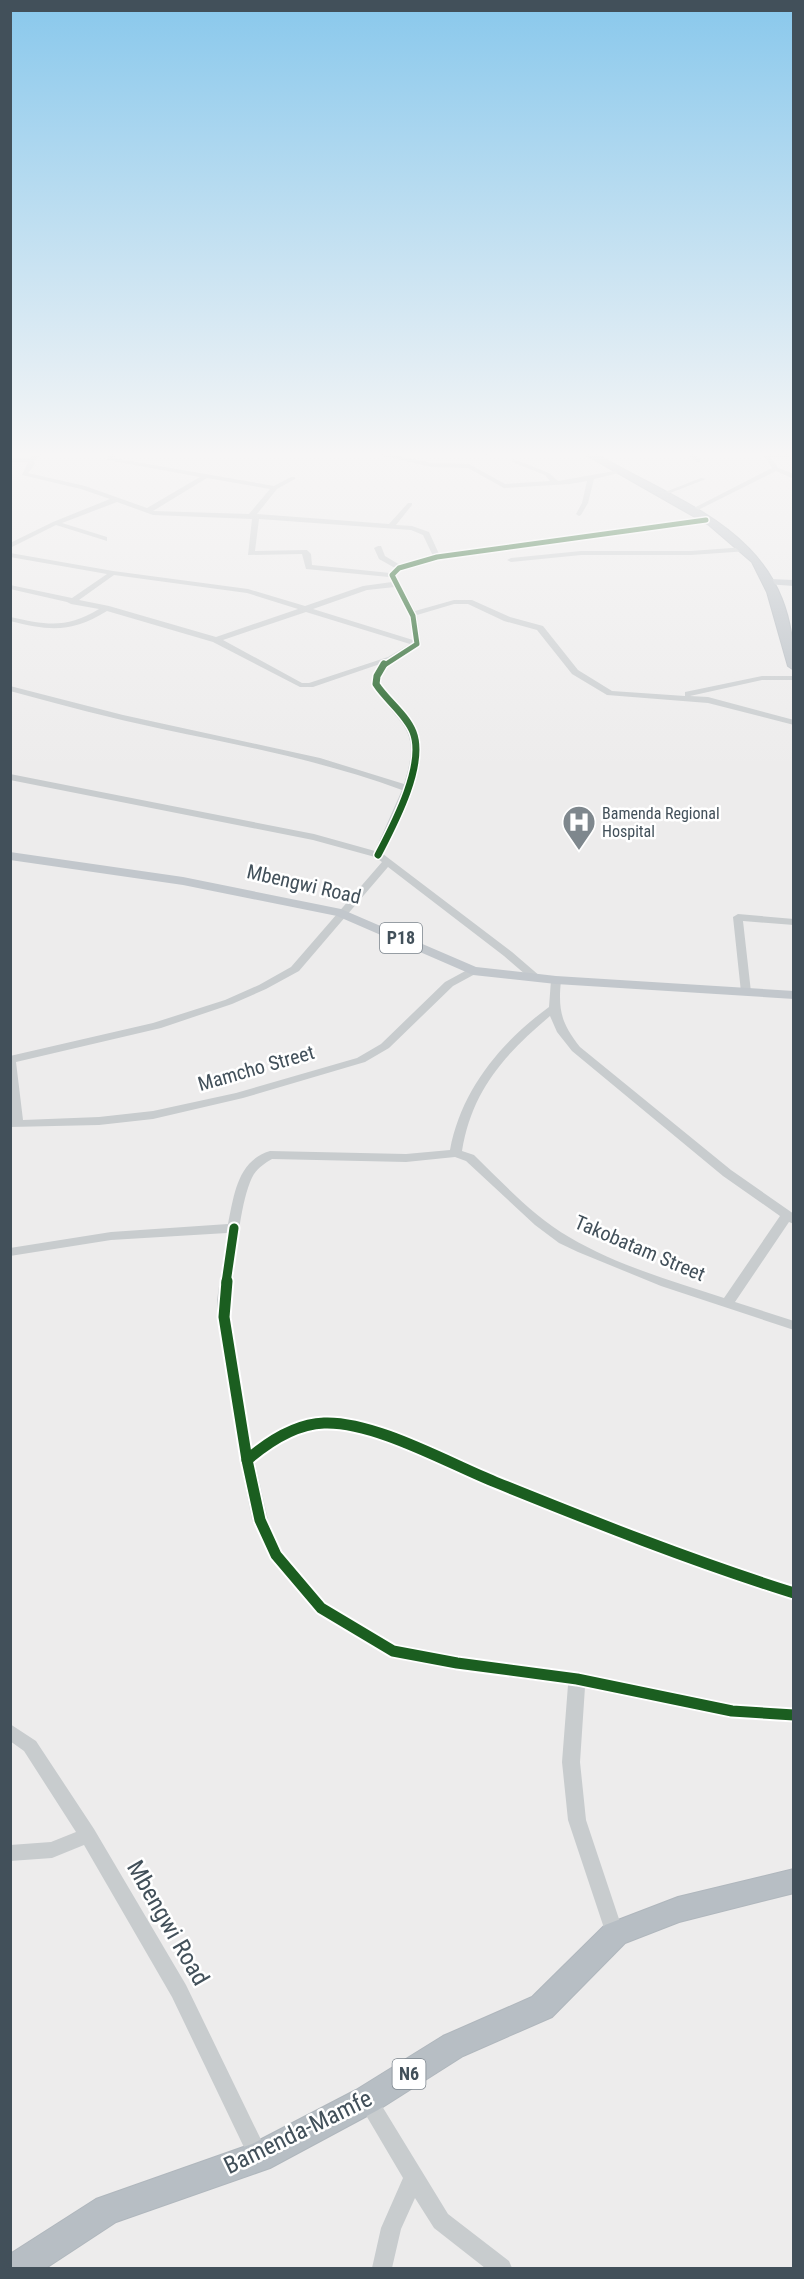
<svg xmlns="http://www.w3.org/2000/svg" width="804" height="2279" viewBox="0 0 804 2279" font-family="'Roboto Condensed',sans-serif">
  <style>
    .lines { fill: none; stroke-linecap: round; stroke-linejoin: round }
    .highway-casing { stroke: #b0b7bd; stroke-width: 2 }
    .minor { fill: #c8ccce; fill-rule: evenodd }
    .major { fill: #c2c7cc; fill-rule: evenodd }
    .highway { fill: #b7bec4; fill-rule: evenodd }
    .cycleway-far3-casing { stroke: #fff; stroke-width: 8 }
    .cycleway-far2-casing { stroke: #fff; stroke-width: 10 }
    .cycleway-far1-casing { stroke: #fff; stroke-width: 13 }
    .cycleway-casing { stroke: #fff; stroke-width: 15 }
    .cycleway-far3 { stroke: #1b5e20; stroke-width: 5 }
    .cycleway-far2 { stroke: #1b5e20; stroke-width: 7 }
    .cycleway-far1 { stroke: #1b5e20; stroke-width: 9 }
    .cycleway { stroke: #1b5e20; stroke-width: 11 }
    .labels { text-anchor: middle; stroke-width: 5; stroke-linejoin: round; paint-order: stroke }
    .far-poi-label { font-size: 16px; fill: #42505a; stroke: #fff; text-anchor: start }
    .shield { fill: #fff; stroke: #7b848c; stroke-width: 1.5 }
    .shield-label { font-size: 18px; font-weight: bold; fill: #42505a }
    .street-label { font-size: 20px; fill: #42505a; stroke: #fff }
    .near-street-label { font-size: 24px; fill: #42505a; stroke: #fff }
  </style>
  <rect width="100%" height="100%" fill="#edecec"/>
  <g class="lines">
    <defs>
      <g id="highway">
        <path d="M579,451h12c98,58 203,82 203,219l-6,-4 -21,-74 -15,-30 -43,-37z"/>
        <polygon points="794,1869 794,1893 679,1922 625,1943 552,2017 463,2056 378,2110 270,2168 116,2222 46,2268 10,2268 10,2254 96,2199 252,2144 356,2090 443,2036 532,1997 605,1925 678,1897"/>
      </g>
    </defs>
    <use href="#highway" class="highway-casing"/>
    <g class="minor">
      <path d="M39,451h8l-13,10 1,3 -7,9 57,13 62,22 53,-31 -93,-17 1,-6 4,-3h8l-7,7 161,28 17,-9h4v2l-18,10 -20,25 132,10 19,-21h4v2l-16,20 16,1 17,6 10,22 269,-35 1,1 -3,2 -268,37 -36,11 -6,5 19,36 39,-11h18l38,17 33,9 35,44 34,21 73,5v-4l77,-16h32v4h-32l-72,16 18,1 86,23v5l-86,-22 -101,-8 -35,-21 -35,-44 -33,-9 -36,-17h-14l-37,11 4,29c-16,13 -38,16 -41,40 11,17 30,29 37,48 14,33 -19,92 -34,122l129,98 29,25 1,2 -1,2h-8l-29,-25 -116,-89 -89,104 -33,18 -34,15 -71,24 -145,34 7,58 76,-3 54,-6 83,-18 121,-35 24,-14 64,-62 24,-13h8l1,2 -1,2 -24,13 -64,62 -24,14 -122,36 -90,21 -54,6 -89,2v-71l143,-33 72,-23 34,-15 32,-18 91,-105 -7,-5 -62,-17 -303,-60v-6l304,60 61,17 27,-61c-78,-29 -159,-44 -240,-61 -51,-11 -101,-24 -152,-38v-5l113,29 197,43 84,26c19,-59 -5,-56 -32,-100l1,-8 7,-12 -67,23h-13l-87,-45 -106,-31c-36,22 -57,20 -97,10v-4c37,8 56,12 89,-8l-28,-5 -4,-2 -57,-13v-4l62,13 35,-24 -97,-17v-4l103,18 135,18 57,17 58,-20 29,-4 -3,-5 -83,-8 -4,-15 -54,1 4,-36 -99,-4 -36,-13 -55,21 45,14v4l-51,-16 -46,23v-5l43,-21 57,-23 -29,-10 -59,-14 6,-13h-18v-4h20zM207,478l63,11 -21,25 -96,-3zM259,519l152,11 12,5 10,21 -33,9 -15,-9 -4,-10h-3l-4,2 5,11 16,9 -5,5 -78,-8 -1,-11 -4,-4 -52,1zM114,575l133,18 51,16 -82,28 -107,-31 -30,-6zM395,587l14,29 4,24 -100,-31 54,-19zM306,612l104,32 -22,13 -79,26h-7l-79,-43z"/>
      <polygon points="362,451 375,451 432,463 469,464 505,484 550,481 545,475 512,462 512,460 514,459 549,473 558,481 620,470 623,472 594,479 588,503 581,515 579,516 576,514 582,503 587,481 570,484 504,488 468,468 432,467"/>
      <polygon points="470,451 481,451 487,454 484,456"/>
      <polygon points="600,451 608,451 595,458 591,458 591,456"/>
      <polygon points="683,451 690,451 702,461 697,462"/>
      <polygon points="761,451 769,453 794,452 794,456 771,457 778,468 794,474 794,479 776,471 694,512 690,512 690,510 772,468"/>
      <polygon points="701,478 706,479 665,495 660,494"/>
      <polygon points="745,547 749,549 748,551 691,555 581,555 511,562 507,560 511,558 581,551 691,551"/>
      <polygon points="738,914 794,919 794,925 743,921 751,992 746,995 741,992 733,917"/>
      <path d="M556,977l5,3c-3,30 0,43 19,67l151,123 63,44v10l-5,-2 -54,80 59,19v9l-133,-44 -83,-34 -19,-9 -24,-18 -69,-64 -11,-4 -49,5 -134,-3c-7,4 -13,8 -18,15 -15,25 -19,95 -23,126v17l21,131c20,-15 45,-29 71,-30 47,-3 130,41 176,59 97,40 194,79 295,110v12c-101,-31 -198,-70 -295,-110 -45,-18 -129,-63 -176,-61 -26,1 -49,18 -68,34l13,58 14,32 45,52 70,41 60,11 120,16 155,32 62,4v14l-62,-4 -147,-31 -5,75 6,58 38,114 -2,6 -7,3 -7,-3 -40,-120 -6,-58 6,-77 -111,-15 -64,-12 -78,-46 -44,-53 -19,-39 -12,-60 -23,-143v-17l10,-67 -116,7 -101,16v-8l101,-16 117,-8c6,-28 9,-63 42,-73l136,3 44,-4c11,-60 51,-108 99,-143l2,-27zM550,1016l7,16 15,19 151,125 57,40 -56,82c-52,-17 -108,-33 -155,-61 -36,-21 -65,-53 -95,-82l-12,-4c10,-61 42,-96 88,-135z"/>
      <polygon points="10,1724 36,1741 94,1829 186,1985 266,2150 269,2157 266,2164 259,2167 252,2164 172,1997 84,1845 52,1858 10,1861 10,1845 51,1842 76,1832 24,1751 10,1741"/>
      <polygon points="367,2090 374,2093 448,2214 509,2261 512,2268 485,2268 434,2228 415,2198 401,2229 392,2268 372,2268 381,2228 403,2178 357,2100 360,2093"/>
    </g>
    <g class="major">
      <polygon points="769,579 794,580 794,586 766,584 764,582"/>
      <polygon points="10,852 183,877 341,909 476,967 556,976 794,991 794,999 556,984 473,975 337,916 183,885 10,860"/>
    </g>
    <use href="#highway" class="highway"/>
    <defs>
      <polyline id="cycleway-far3" points="383,666 417,644 413,616 392,575 399,568 437,557 706,520"/>
      <path id="cycleway-far2" d="M378,855c15,-29 48,-90 35,-123 -7,-18 -27,-32 -37,-48l1,-8 7,-12"/>
      <polyline id="cycleway-far1" points="226,1283 234,1228"/>
      <g id="cycleway">
        <polyline points="227,1281 224,1317 247,1460 260,1520 276,1555 321,1608 393,1651 457,1663 577,1679 732,1711 794,1715"/>
        <path d="M247,1460c21,-18 48,-36 77,-37 50,-2 124,40 171,59 99,40 197,79 299,111"/>
      </g>
    </defs>
    <use href="#cycleway-far3" class="cycleway-far3-casing"/>
    <use href="#cycleway-far2" class="cycleway-far2-casing"/>
    <use href="#cycleway-far1" class="cycleway-far1-casing"/>
    <use href="#cycleway" class="cycleway-casing"/>
    <use href="#cycleway-far3" class="cycleway-far3"/>
    <use href="#cycleway-far2" class="cycleway-far2"/>
    <use href="#cycleway-far1" class="cycleway-far1"/>
    <use href="#cycleway" class="cycleway"/>
  </g>
  <linearGradient id="sky" x2="0" y2="1"><stop stop-color="#89c8ec"/><stop offset="0.59" stop-color="#f7f6f6"/><stop offset="1" stop-color="#f7f6f6" stop-opacity="0"/></linearGradient>
  <rect width="804" height="770" fill="url(#sky)"/>
  <defs>
    <symbol id="hospital-pin" viewBox="-11 -11 22 30"><path d="M0 17L-7.5 6A9.5 9.5 0 1 1 7.5 6Z" fill="#7e878d" stroke="#fff"/><path d="M-5-5h3v3.5h4V-5h3V5h-3V1.5h-4V5h-3Z" fill="#fff"/></symbol>
  </defs>
  <g fill-rule="evenodd">
    <use href="#hospital-pin" x="560" y="803" width="38" height="52"/>
  </g>
  <g class="labels">
    <g class="far-poi-label">
      <text x="602" y="819">Bamenda Regional<tspan x="602" dy="18">Hospital</tspan></text>
    </g>
    <g class="shield">
      <rect x="380" y="923" width="42" height="30" rx="4.5"/>
      <rect x="392.5" y="2059" width="33" height="30" rx="4.5"/>
    </g>
    <g class="shield-label">
      <text x="401" y="944">P18</text>
      <text x="409" y="2080">N6</text>
    </g>
    <g class="street-label">
      <text transform="translate(304 884) rotate(13)" y="7">Mbengwi Road</text>
      <text transform="translate(256 1068) rotate(-16)" y="7">Mamcho Street</text>
      <text transform="translate(640 1248) rotate(23)" y="7">Takobatam Street</text>
    </g>
    <g class="near-street-label">
      <text transform="translate(168 1923) rotate(60)" y="8">Mbengwi Road</text>
      <text transform="translate(298 2132) rotate(-26)" y="8">Bamenda-Mamfe</text>
    </g>
  </g>
  <rect width="804" height="2279" fill="none" stroke="#42505a" stroke-width="24"/>
</svg>
